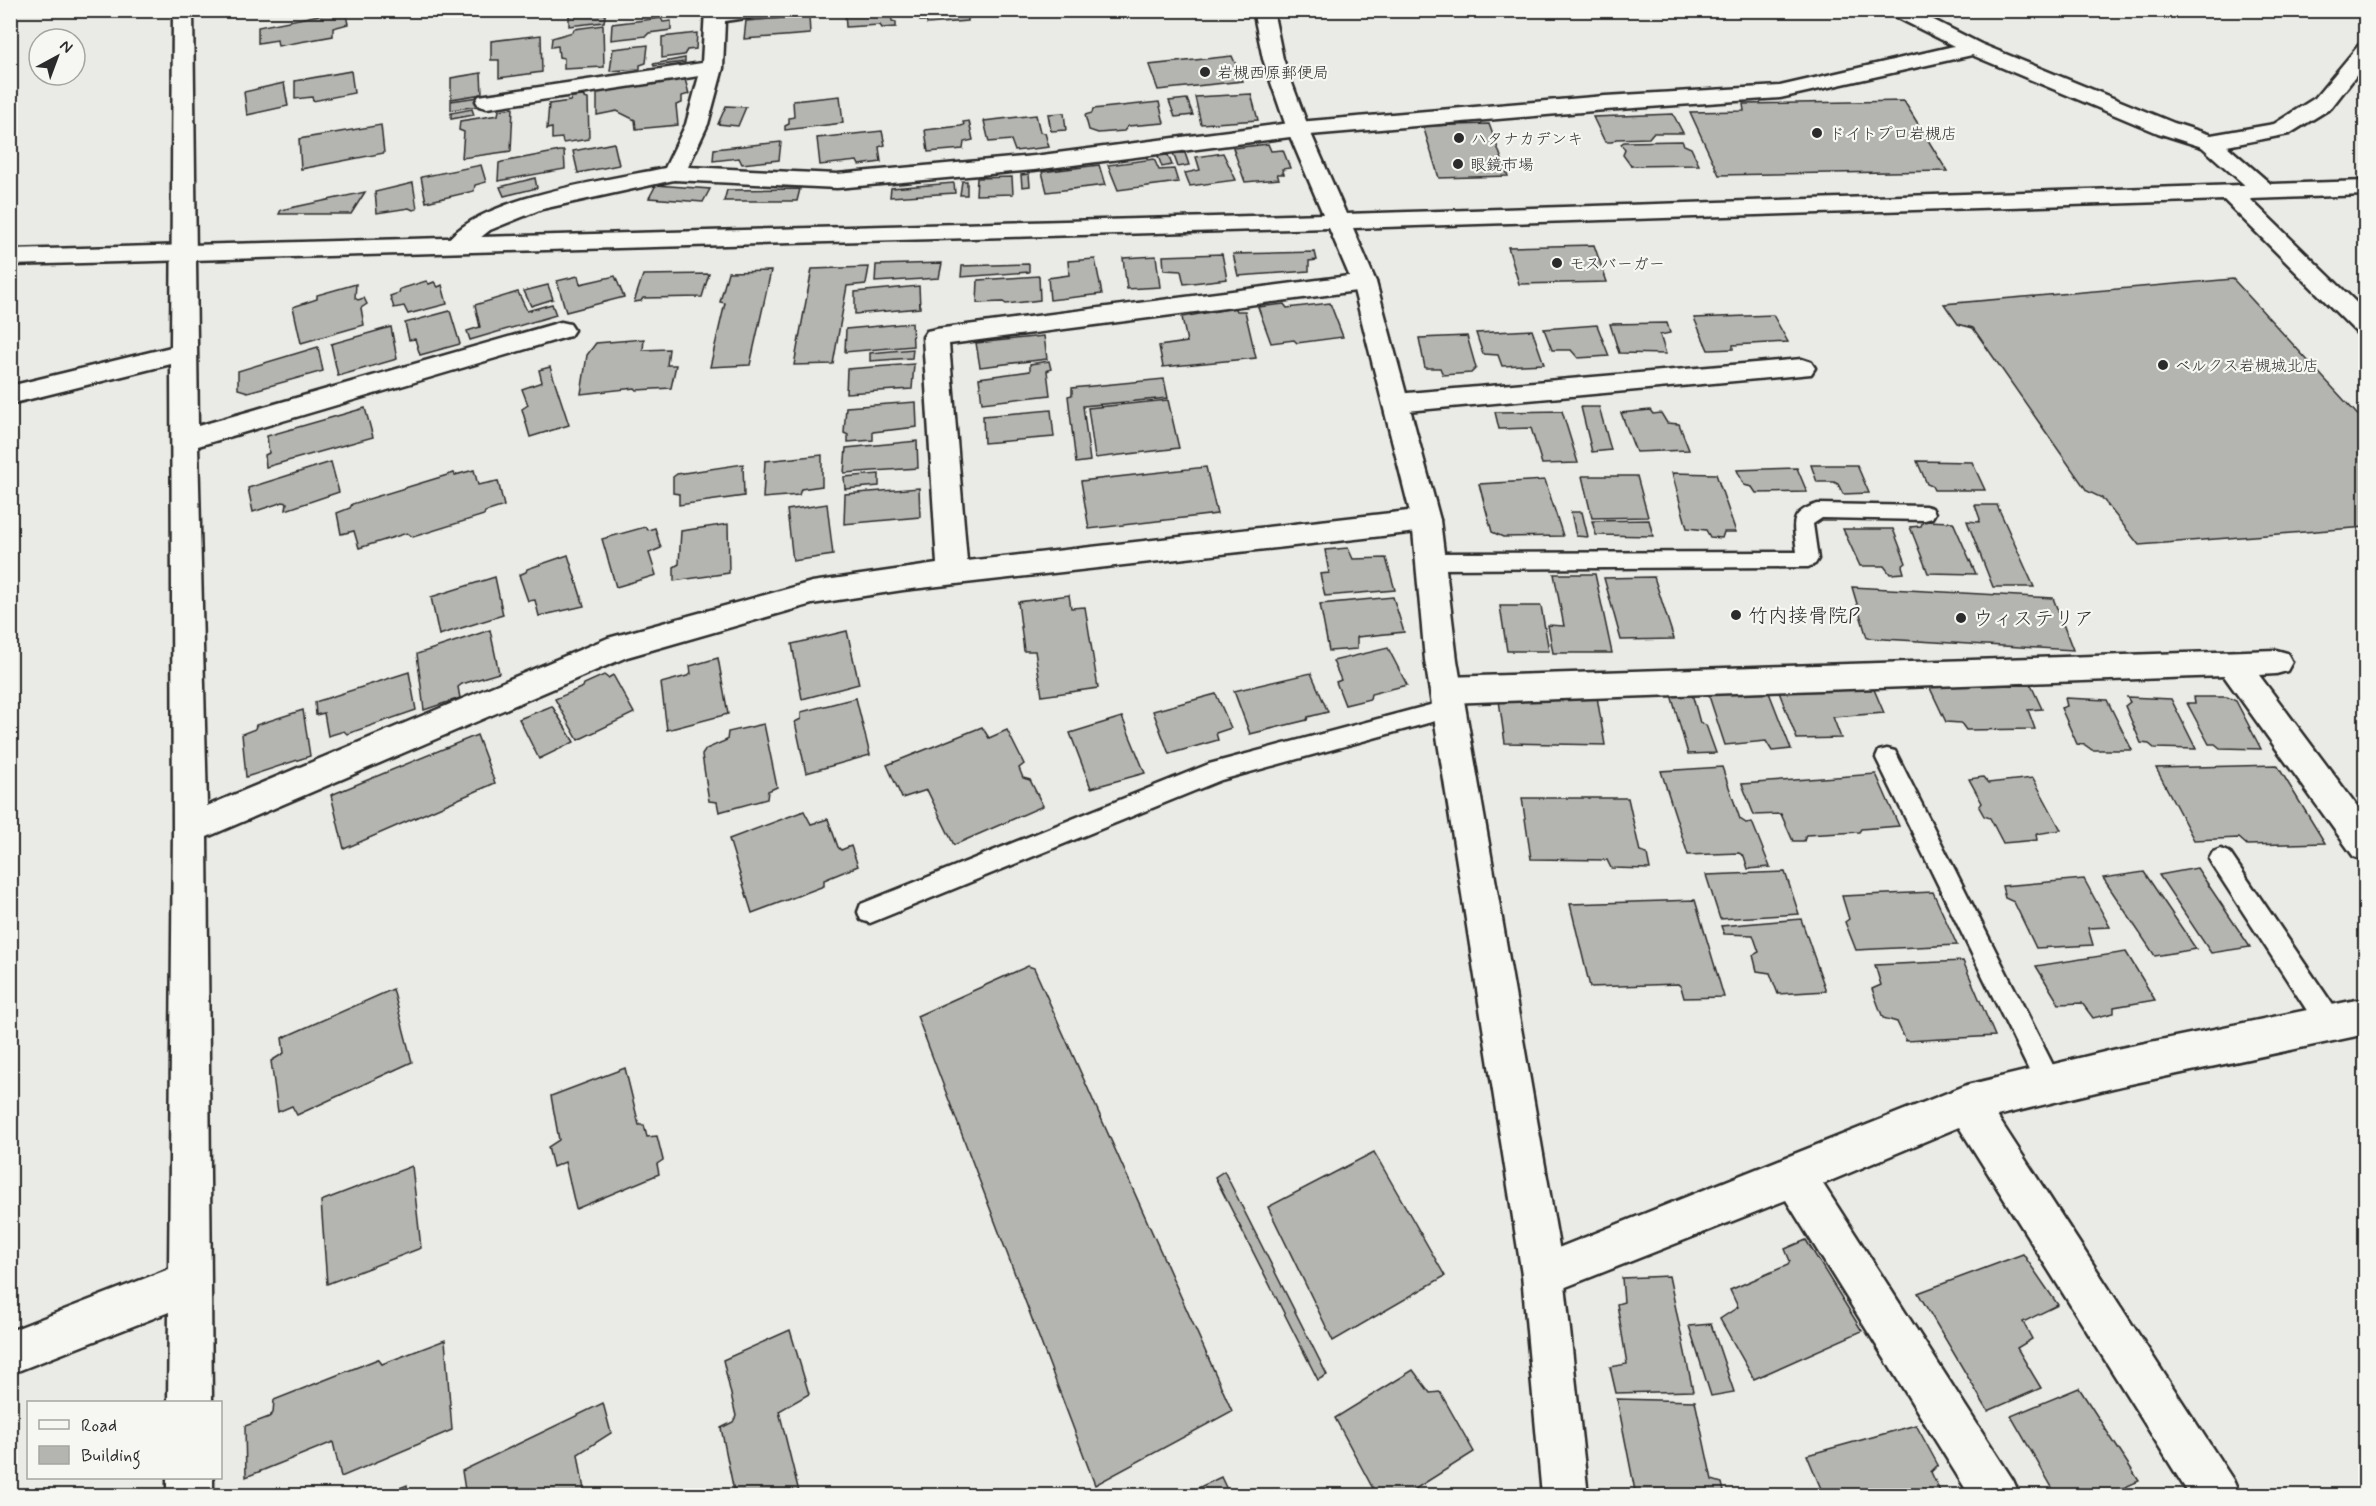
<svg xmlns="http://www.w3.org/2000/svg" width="2376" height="1506" viewBox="0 0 2376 1506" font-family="Mynerve,'Klee One',sans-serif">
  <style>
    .building { fill: #b4b4b1; stroke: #2b2b2b; stroke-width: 1.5 }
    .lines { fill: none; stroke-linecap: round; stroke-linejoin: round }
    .service-casing { stroke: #2b2b2b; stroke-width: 5 }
    .minor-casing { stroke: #2b2b2b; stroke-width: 5 }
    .tertiary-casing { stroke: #2b2b2b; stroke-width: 5 }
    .service { fill: #f6f6f2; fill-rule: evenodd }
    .minor { fill: #f6f6f2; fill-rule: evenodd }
    .tertiary { fill: #f6f6f2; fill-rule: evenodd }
    .poi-dot { fill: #2b2b2b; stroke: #f6f6f2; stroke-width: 2 }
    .labels { text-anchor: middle; stroke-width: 4.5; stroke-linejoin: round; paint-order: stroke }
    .far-poi-label { font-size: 16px; fill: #2b2b2b; stroke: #f6f6f2; text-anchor: start }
    .poi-label { font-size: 20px; fill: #2b2b2b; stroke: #f6f6f2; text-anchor: start }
  </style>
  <rect width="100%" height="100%" fill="#eaeae6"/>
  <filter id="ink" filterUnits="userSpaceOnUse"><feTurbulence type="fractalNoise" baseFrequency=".0167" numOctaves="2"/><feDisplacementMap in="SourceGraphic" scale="12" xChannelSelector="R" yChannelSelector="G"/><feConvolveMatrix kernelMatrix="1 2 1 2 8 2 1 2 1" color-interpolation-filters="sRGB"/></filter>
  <g filter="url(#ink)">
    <g class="building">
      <polygon points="345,10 348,24 333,28 333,36 278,46 277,40 258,43 258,27"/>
      <polygon points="569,10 606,10 604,22 569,26"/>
      <polygon points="890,10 892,21 896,22 896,27 882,28 880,25 846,27 845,12"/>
      <polygon points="924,10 971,10 972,17 968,18 968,21 927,24 926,21 920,21 919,13"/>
      <polygon points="809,16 810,34 744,39 746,21"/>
      <polygon points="661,18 663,22 671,21 671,30 649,33 646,36 611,40 612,24"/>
      <polygon points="603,25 604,67 564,69 564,58 559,57 558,46 551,47 552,38 573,32 574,29"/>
      <polygon points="697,33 696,49 687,50 684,55 662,58 662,37"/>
      <polygon points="541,35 542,72 499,78 499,60 491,60 491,41"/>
      <polygon points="648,45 646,63 640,65 640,69 610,71 613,49"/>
      <polygon points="1232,56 1243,81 1158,90 1149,65"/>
      <polygon points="685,58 685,62 654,66 653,64"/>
      <polygon points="351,71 354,93 313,101 312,97 295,99 295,81"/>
      <polygon points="481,73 482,94 451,99 451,78"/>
      <polygon points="685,79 689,94 682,96 682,103 676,105 678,125 636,129 635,120 617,111 597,115 597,91"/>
      <polygon points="284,83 288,106 247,115 244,92"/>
      <polygon points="1251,94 1258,120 1201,124 1195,97"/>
      <polygon points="584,96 584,98 588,99 589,139 563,143 562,138 552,139 552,128 547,129 549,104 570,101 572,97"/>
      <polygon points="840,96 843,123 785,130 785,126 789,124 789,118 794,117 793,101"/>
      <polygon points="478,97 478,106 451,110 451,101"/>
      <polygon points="1187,99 1193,115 1175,117 1169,101"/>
      <polygon points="1904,101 1947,171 1719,175 1690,112 1744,111 1743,104"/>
      <polygon points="1159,102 1164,123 1128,126 1124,131 1098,133 1089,130 1085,115 1092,113 1093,109"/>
      <polygon points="726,106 746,107 738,126 718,124"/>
      <polygon points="513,108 511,151 462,158 464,132 459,130 460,121 498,115 499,110"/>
      <polygon points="472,109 474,115 451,119 451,113"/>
      <polygon points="1064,113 1066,130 1051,131 1048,114"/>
      <polygon points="1673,114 1683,133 1653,133 1649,138 1616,139 1612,142 1605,142 1593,117"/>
      <polygon points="1036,115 1040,132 1045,133 1049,147 1015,151 1011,140 989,142 984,121"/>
      <polygon points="969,121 973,140 964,142 963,149 928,152 925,130 961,126 964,125 963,122"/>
      <polygon points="1489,124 1508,176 1439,178 1423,126"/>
      <polygon points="381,125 384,153 301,169 299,139"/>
      <polygon points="882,131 885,145 879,147 881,162 859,165 857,161 820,165 817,138"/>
      <polygon points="1682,141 1684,145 1691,148 1699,165 1631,166 1623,155 1625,150 1621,144 1624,142"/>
      <polygon points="781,142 779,160 742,164 739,158 713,161 714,149"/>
      <polygon points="614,143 619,165 578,173 573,151"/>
      <polygon points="1268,144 1271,151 1283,150 1290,168 1282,169 1284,174 1277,174 1279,179 1245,182 1233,148"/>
      <polygon points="560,151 564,151 565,169 498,181 499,163 502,162"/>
      <polygon points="1173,153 1185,153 1189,165 1178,167"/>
      <polygon points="1223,153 1236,180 1190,186 1185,173 1200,170 1196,157"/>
      <polygon points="1168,155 1172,165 1162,167 1158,156"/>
      <polygon points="1154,159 1159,170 1174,169 1178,182 1118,190 1108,165"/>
      <polygon points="481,165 486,182 475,185 474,191 426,202 421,177"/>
      <polygon points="1099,165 1105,185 1047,192 1042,172"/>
      <polygon points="1029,174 1030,186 1022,187 1021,175"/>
      <polygon points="1012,177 1013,194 976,195 977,178"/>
      <polygon points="535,178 537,188 504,196 500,187"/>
      <polygon points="962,181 967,181 967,195 960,195"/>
      <polygon points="413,183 417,209 413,210 409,208 377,213 375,192"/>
      <polygon points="954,183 955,193 890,197 891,188"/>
      <polygon points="656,185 710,189 703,202 649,198"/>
      <polygon points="800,189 797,201 724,201 727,190"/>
      <polygon points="365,192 351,214 279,214 281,210"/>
      <polygon points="1594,245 1607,282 1519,284 1508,247"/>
      <polygon points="1315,252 1317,260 1309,261 1309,271 1238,276 1233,254"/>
      <polygon points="1222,254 1227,279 1184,284 1181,271 1164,270 1163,256"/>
      <polygon points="1156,256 1160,287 1127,289 1123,258"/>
      <polygon points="1095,259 1102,294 1050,300 1048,278 1069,275 1068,261"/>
      <polygon points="942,263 939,278 875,282 876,265"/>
      <polygon points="1029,264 1029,272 961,277 962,266"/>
      <polygon points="869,267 866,284 847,286 833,364 794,365 812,269"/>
      <polygon points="771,271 750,365 710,367 725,303 720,302 728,272"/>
      <polygon points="709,274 702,297 643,298 641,301 634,302 643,275"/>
      <polygon points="578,276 580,284 615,276 624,297 566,312 557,281"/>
      <polygon points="1039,276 1040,300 1006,304 1003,302 977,303 978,280"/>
      <polygon points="2233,279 2366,424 2366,527 2139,545 2102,498 2087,491 1973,328 1958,324 1944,304"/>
      <polygon points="426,281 429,284 434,282 438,287 442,285 447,304 408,314 404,306 394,308 390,296 399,293 400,289"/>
      <polygon points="356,284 355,298 358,300 364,298 367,304 361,308 364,325 301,343 293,307 317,299 317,295"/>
      <polygon points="548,285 553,299 531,306 524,291"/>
      <polygon points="919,286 920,308 855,314 855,292"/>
      <polygon points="518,292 527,311 552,304 556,315 470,340 467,331 480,327 475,305"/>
      <polygon points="1330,303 1343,337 1297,343 1294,340 1271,343 1258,307 1284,304 1287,308"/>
      <polygon points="1234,308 1237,311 1245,311 1256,358 1163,367 1159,346 1187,342 1182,317"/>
      <polygon points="450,311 460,344 420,355 415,339 409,340 405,323"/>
      <polygon points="1773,315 1788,342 1733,345 1733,349 1711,350 1708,350 1694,318"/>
      <polygon points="912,323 913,346 845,352 846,329"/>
      <polygon points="1667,323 1670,333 1660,335 1666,354 1619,353 1610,324"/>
      <polygon points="1597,325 1609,356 1578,358 1571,350 1552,350 1544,329"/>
      <polygon points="391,327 397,359 338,376 331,344"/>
      <polygon points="1532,330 1544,364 1502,366 1498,355 1483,354 1476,333"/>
      <polygon points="1044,336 1047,359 980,367 976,343"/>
      <polygon points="1467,336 1476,368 1471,373 1443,375 1440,368 1425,368 1419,338"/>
      <polygon points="644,339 643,350 669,349 667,365 676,365 671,388 637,390 635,388 581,394 587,355 596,343"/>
      <polygon points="318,347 323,371 248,392 238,389 238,371"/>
      <polygon points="913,349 912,358 870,361 870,353"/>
      <polygon points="1049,361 1051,369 1047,371 1050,395 982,403 979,378 1030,371 1030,364"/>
      <polygon points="914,364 912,389 846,393 847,369"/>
      <polygon points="550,367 569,425 530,437 522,409 528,405 522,389 542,382 539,370"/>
      <polygon points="1164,379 1168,398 1083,406 1090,461 1076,463 1068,396 1072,395 1072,388"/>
      <polygon points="1168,400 1179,448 1095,458 1088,408"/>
      <polygon points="916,402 917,427 873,432 873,440 848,442 848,435 844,433 846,407"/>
      <polygon points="1581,407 1599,407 1611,450 1592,452"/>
      <polygon points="365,408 373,437 266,467 265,455 269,453 267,436"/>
      <polygon points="1051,410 1054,437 984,443 983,416"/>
      <polygon points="1650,410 1653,414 1661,413 1667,423 1679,424 1689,450 1636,452 1621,413"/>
      <polygon points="1562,411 1578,463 1542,464 1531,428 1499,429 1495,412"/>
      <polygon points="917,441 918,468 844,473 846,448"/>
      <polygon points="822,455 822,486 801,489 799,495 763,498 765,461"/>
      <polygon points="1917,461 1972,462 1985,490 1934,490 1932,486 1927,484"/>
      <polygon points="331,462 339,492 286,510 287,503 283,502 253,512 248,488"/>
      <polygon points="743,464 744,496 679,505 679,494 673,493 673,477 677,474"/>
      <polygon points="1811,465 1857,465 1869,493 1843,494 1838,484 1834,482 1817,482"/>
      <polygon points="1206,467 1217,514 1089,529 1081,481"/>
      <polygon points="1797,468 1807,492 1756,493 1752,487 1744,485 1737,470"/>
      <polygon points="474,470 478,485 498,481 504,506 485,512 484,515 413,537 407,533 359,548 354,531 341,534 337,513 350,508 352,504 454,473 455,475"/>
      <polygon points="1672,473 1716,474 1736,532 1724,532 1722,538 1710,537 1706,530 1687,528"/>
      <polygon points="879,474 879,486 845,489 844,477"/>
      <polygon points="1582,476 1637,476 1648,517 1592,518"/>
      <polygon points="1545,480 1563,536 1503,537 1492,532 1479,484"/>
      <polygon points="919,488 920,517 844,524 845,494"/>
      <polygon points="827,504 833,555 793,561 787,510"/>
      <polygon points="1975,505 1997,505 2034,587 1993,587 1967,521 1979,522 1980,519"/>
      <polygon points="1571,512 1582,512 1588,537 1576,536"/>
      <polygon points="1649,520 1653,536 1596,535 1592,521"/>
      <polygon points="1923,521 1953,522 1976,574 1928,573 1910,527 1921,526"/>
      <polygon points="728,524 729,573 674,581 674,567 679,564 681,531"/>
      <polygon points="645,527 648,530 655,528 661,548 649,553 656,575 616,587 602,539"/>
      <polygon points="1843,529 1893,529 1906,563 1902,566 1904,573 1890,574 1884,566 1860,566"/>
      <polygon points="1348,548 1353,559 1386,558 1395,590 1325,596 1320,574 1329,573 1325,550"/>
      <polygon points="568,555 584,606 539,616 535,600 528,601 519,575 526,572 527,569"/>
      <polygon points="1554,574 1595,574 1612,653 1553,653 1548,625 1564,626"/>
      <polygon points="495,577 503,615 439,635 431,597"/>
      <polygon points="1654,577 1674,639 1621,640 1604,578"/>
      <polygon points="1852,587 2053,598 2073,650 1867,638"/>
      <polygon points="1069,595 1071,608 1085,607 1098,688 1042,696 1035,651 1024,651 1018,602"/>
      <polygon points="1393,597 1404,632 1357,637 1357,649 1329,651 1320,604"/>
      <polygon points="1500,606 1541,606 1549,651 1507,651"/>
      <polygon points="490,630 499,673 462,684 458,687 460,698 424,710 417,654"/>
      <polygon points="847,631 859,684 802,699 792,644"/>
      <polygon points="1388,648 1407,685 1371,694 1370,699 1345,705 1336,682 1341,680 1333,661"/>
      <polygon points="718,658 728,714 667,730 661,683 687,676 691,674 690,666"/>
      <polygon points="409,672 416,710 347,734 344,731 328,736 324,713 316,715 315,702"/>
      <polygon points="1311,673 1328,712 1308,717 1307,720 1250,734 1234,691"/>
      <polygon points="604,675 608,678 613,675 634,713 578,740 555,699 583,687 584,684"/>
      <polygon points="2031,685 2042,709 2028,710 2035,729 1966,730 1961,723 1946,722 1929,686"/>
      <polygon points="1873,687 1884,713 1833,717 1841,738 1797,739 1779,692"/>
      <polygon points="1691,690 1700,723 1706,725 1716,753 1688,754 1670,691"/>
      <polygon points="1768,690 1791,749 1772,751 1766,741 1725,745 1708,693"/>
      <polygon points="1498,693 1597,697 1605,745 1505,743"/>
      <polygon points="1216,694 1231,728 1216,733 1218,740 1169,754 1153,711"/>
      <polygon points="2127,697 2171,699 2196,749 2154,748 2149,744 2141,743 2125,706 2130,702"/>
      <polygon points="2194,697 2227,697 2236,701 2261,749 2220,748 2215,744 2209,744 2187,703 2195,703"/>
      <polygon points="856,698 870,755 806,773 795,722 801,719 801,712"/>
      <polygon points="2065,698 2107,700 2132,750 2092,750 2085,745 2077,744 2061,708 2067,706"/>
      <polygon points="552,706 574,742 539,759 519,719"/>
      <polygon points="303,710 310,756 246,777 242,734 255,729 256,725"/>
      <polygon points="1122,717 1145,773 1091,788 1070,733"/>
      <polygon points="764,724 777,787 768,791 767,799 719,812 717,802 709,801 702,755 706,749 727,740 728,732"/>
      <polygon points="982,727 989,738 1007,730 1024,764 1019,768 1023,778 1030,780 1043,806 954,845 927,790 902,798 887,765"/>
      <polygon points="477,735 495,783 344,849 331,795"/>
      <polygon points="2277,765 2325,843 2247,845 2239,838 2194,840 2156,768"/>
      <polygon points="1722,767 1740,819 1746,823 1752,822 1770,867 1748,869 1744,856 1739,853 1688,855 1661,771"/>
      <polygon points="1876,774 1899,826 1861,829 1859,832 1806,835 1804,841 1793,841 1781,814 1754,815 1742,784"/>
      <polygon points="1983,777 1988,783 2033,778 2061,830 2036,834 2037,840 2003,843 1990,818 1984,816 1979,807 1982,803 1969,779"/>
      <polygon points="1522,798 1628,798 1640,852 1647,854 1650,869 1611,868 1607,860 1531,859"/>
      <polygon points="804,811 811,824 828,819 838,847 841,850 851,846 858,866 824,880 824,886 752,913 729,839"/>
      <polygon points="2197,868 2250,947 2211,953 2159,875"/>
      <polygon points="1785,872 1799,914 1720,919 1706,875"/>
      <polygon points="2144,872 2196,949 2155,956 2103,878"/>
      <polygon points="2084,879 2110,927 2088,928 2093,945 2036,948 2014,902 2005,898 2002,886"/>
      <polygon points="1933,892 1957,945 1856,950 1845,922 1849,919 1842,896"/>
      <polygon points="1695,900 1724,997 1684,998 1681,987 1678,984 1590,987 1570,904"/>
      <polygon points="1801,919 1826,991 1778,994 1770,973 1757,971 1753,955 1759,952 1753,935 1724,934 1721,926"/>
      <polygon points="2126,952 2155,1000 2114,1007 2114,1013 2093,1018 2082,1003 2059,1004 2036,966"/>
      <polygon points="1963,961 1995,1036 1906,1041 1897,1022 1883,1018 1872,989 1881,985 1875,965"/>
      <polygon points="1028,966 1034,968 1232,1411 1095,1485 917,1016"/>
      <polygon points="393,989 412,1062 297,1115 292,1106 278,1112 271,1061 284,1053 282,1038"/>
      <polygon points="625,1068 639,1125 644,1125 647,1137 657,1136 663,1160 657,1164 659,1174 576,1209 565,1162 553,1167 548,1147 559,1140 551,1096"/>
      <polygon points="1374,1152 1445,1276 1333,1341 1268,1207"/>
      <polygon points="412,1166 421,1248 327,1284 321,1201"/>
      <polygon points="1224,1171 1327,1375 1318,1380 1215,1177"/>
      <polygon points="1806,1240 1862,1331 1754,1379 1720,1319 1738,1307 1730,1290 1788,1265 1790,1261 1785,1249"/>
      <polygon points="2023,1254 2058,1305 2023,1322 2032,1339 2017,1348 2041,1388 1988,1411 1918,1293"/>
      <polygon points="1669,1276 1693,1391 1616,1393 1610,1367 1627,1364 1617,1304 1624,1302 1622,1278"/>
      <polygon points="1711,1324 1734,1392 1711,1396 1689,1326"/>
      <polygon points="790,1330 809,1394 779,1411 800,1496 735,1496 721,1428 733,1422 736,1416 723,1360"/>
      <polygon points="445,1340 452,1430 341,1477 333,1442 246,1477 245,1426 269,1417 273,1413 274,1400 378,1359 382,1364"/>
      <polygon points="1413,1370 1430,1393 1440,1392 1474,1452 1404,1496 1377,1496 1335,1418"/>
      <polygon points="2079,1388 2139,1481 2105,1496 2057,1496 2011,1416"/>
      <polygon points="1617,1399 1695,1401 1712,1480 1722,1483 1725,1496 1636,1496"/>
      <polygon points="603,1403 611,1433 578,1454 585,1496 466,1496 462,1471"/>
      <polygon points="1916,1425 1938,1465 1931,1472 1942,1496 1824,1496 1807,1455"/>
      <polygon points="1221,1477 1230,1496 1181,1496"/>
      <polygon points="407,1485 408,1496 380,1496"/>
    </g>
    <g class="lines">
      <defs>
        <g id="service">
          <path d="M1818,504l107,2 7,2 3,5 -3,5 -7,2 -103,-2 -9,6 5,35 -3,5 -7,3 -378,2 -7,-3 -3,-5 3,-5 7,-3 367,-1c-3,-27 -10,-39 21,-48z"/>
          <polygon points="1449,700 1457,703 1460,709 1457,715 1221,780 870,923 861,920 858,912 861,904 1209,764"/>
          <polygon points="1887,749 1895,751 2059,1077 2063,1086 2059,1095 2050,1099 2041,1095 1876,758 1879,751"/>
          <polygon points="2221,849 2229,852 2339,1014 2343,1023 2339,1032 2330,1035 2321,1032 2213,866 2209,859 2213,852"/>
        </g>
        <g id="minor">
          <polygon points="173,10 193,10 198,426 561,322 570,324 574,330 570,336 198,446 207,806 608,638 812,582 937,564 923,337 927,331 936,329 1364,274 1373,277 1376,282 1373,287 1364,290 949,344 967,561 1426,509 1436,513 1440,520 1436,527 1426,531 903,590 812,604 627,657 207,837 212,1402 168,1402 169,1312 10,1374 10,1331 169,1269 173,829 171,364 10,404 10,386 171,347"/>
          <path d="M705,10h73l-3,4 -50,7 -2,47 -15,56 -20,43 149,7 197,-18 264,-34 307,-26 175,-10 174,-40 -64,-32 -3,-4h27l67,34 193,79 37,12 63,-11 41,-26 44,-53 7,-2v20l-35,45 -42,26 -62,12 46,40 4,5 -4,5 -8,2 -8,-2 -55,-49 -44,-14 -186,-78 -192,43 -175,12 -307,26 -264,34 -197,18 -163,-8 -132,29 -52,21 -25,20 -9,2 -9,-2 -3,-5c33,-49 165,-65 221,-77l21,-44 13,-48 -212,32 -8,-2 -3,-5 3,-5 223,-33z"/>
          <polygon points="1802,359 1811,362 1815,368 1811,374 1396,412 1386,409 1383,403 1386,397 1396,394"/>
          <polygon points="2276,650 2287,653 2292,662 2287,671 2276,674 2259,675 2366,818 2366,861 2354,857 2224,676 1446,703 1435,699 1430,690 1435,681 1446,677"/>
          <polygon points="2366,998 2366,1034 2121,1086 1997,1116 2233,1480 2240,1496 2190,1496 1959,1127 1823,1184 2013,1480 2020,1496 1970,1496 1786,1200 1543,1296 1528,1290 1522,1275 1528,1260 1967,1085 2121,1048"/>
          <rect x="167" y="1478" width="46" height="18"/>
        </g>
        <polygon id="tertiary" points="1253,10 1273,10 1283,59 1309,129 1346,214 2366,181 2366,195 2250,199 2366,312 2366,335 2357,333 2224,200 1353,228 1376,282 1440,520 1457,660 1564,1275 1588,1496 1542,1496 1522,1275 1425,660 1412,520 1352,282 1329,228 10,265 10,250 1323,214 1287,129 1263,59"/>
      </defs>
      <use href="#service" class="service-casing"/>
      <use href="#minor" class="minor-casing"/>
      <use href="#tertiary" class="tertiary-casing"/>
      <use href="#service" class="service"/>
      <use href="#minor" class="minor"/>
      <use href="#tertiary" class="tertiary"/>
    </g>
  </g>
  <g class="poi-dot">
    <circle cx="1205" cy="72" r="6"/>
    <circle cx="1817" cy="133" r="6"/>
    <circle cx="1459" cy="138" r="6"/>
    <circle cx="1458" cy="164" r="6"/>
    <circle cx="1557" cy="263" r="6"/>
    <circle cx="2163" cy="365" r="6"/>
    <circle cx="1736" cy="615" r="6"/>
    <circle cx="1961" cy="618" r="6"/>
  </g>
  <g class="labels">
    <g class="far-poi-label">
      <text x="1217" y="78">岩槻西原郵便局</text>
      <text x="1829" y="139">ドイトプロ岩槻店</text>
      <text x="1471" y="144">ハタナカデンキ</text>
      <text x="1470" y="170">眼鏡市場</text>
      <text x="1569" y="269">モスバーガー</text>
      <text x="2175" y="371">ベルクス岩槻城北店</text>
    </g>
    <g class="poi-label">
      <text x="1748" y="622">竹内接骨院P</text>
      <text x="1973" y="625">ウィステリア</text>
    </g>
  </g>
  <rect width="2376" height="1506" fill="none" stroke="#f6f6f2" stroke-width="36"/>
  <rect x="18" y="18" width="2340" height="1470" fill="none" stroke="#2b2b2b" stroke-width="2" filter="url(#ink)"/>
  <rect x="27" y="1401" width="195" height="78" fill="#f6f6f2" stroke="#a5a5a2" stroke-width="1.5"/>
  <rect x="39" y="1420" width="30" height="9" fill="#f6f6f2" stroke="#a5a5a2" stroke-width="1.5"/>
  <text x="81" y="1431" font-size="18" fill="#2b2b2b">Road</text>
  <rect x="39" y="1446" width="30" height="18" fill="#b4b4b1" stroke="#a5a5a2" stroke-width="1.5"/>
  <text x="81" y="1461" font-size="18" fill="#2b2b2b">Building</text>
  <g transform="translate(57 57) rotate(41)"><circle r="28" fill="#f6f6f2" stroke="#a5a5a2" stroke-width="1.5"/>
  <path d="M0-4.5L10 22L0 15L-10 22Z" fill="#2b2b2b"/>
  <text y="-9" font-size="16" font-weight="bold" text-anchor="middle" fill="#2b2b2b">N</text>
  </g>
</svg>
